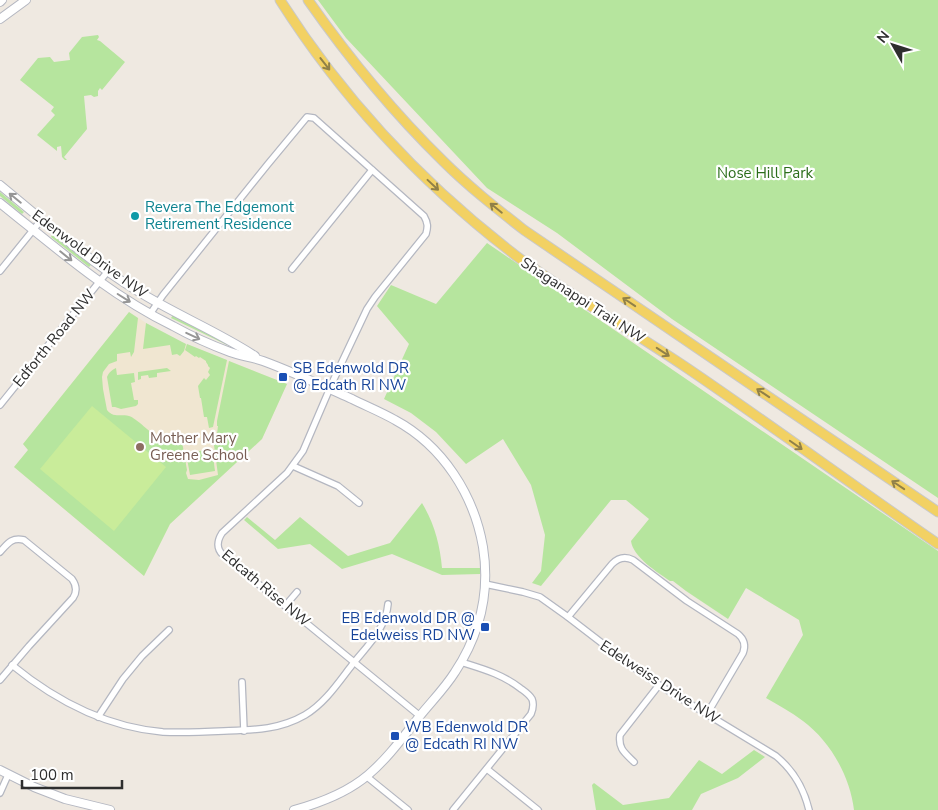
<svg xmlns="http://www.w3.org/2000/svg" width="938" height="810" viewBox="0 0 938 810" font-family="'Nunito Sans',sans-serif">
  <style>
    .education { fill: #f0e6d1 }
    .green { fill: #b6e59e }
    .pitch { fill: #c9ec9a }
    .lines { fill: none; stroke-linecap: round; stroke-linejoin: round }
    .street-casing { stroke: #b4b7c1; stroke-width: 8 }
    .secondary-casing { stroke: #b4b7c1; stroke-width: 10 }
    .primary-casing { stroke: #c9c9c9; stroke-width: 11 }
    .street { stroke: #fff; stroke-width: 5.5 }
    .secondary { stroke: #fff; stroke-width: 8 }
    .primary { stroke: #f2d163; stroke-width: 9 }
    .oneway { stroke: #908048 }
    .oneway2 { stroke: #969696 }
    .culture-dot { fill: #0f9aa8; stroke: #fff; stroke-width: 2 }
    .transit-dot { fill: #1a4fb4; stroke: #fff; stroke-width: 2 }
    .education-dot { fill: #8d6e63; stroke: #fff; stroke-width: 2 }
    .labels { text-anchor: middle; stroke-width: 4.5; stroke-linejoin: round; paint-order: stroke }
    .park-label { font-size: 15px; fill: #2c6e1b; stroke: #fff }
    .culture-label { font-size: 15px; fill: #0d838f; stroke: #fff; text-anchor: start }
    .street-label { font-size: 15px; fill: #2e2e2e; stroke: #fff }
    .transit-label { font-size: 15px; fill: #164399; stroke: #fff; text-anchor: start }
    .education-label { font-size: 15px; fill: #785e54; stroke: #fff; text-anchor: start }
  </style>
  <rect width="100%" height="100%" fill="#efe9e1"/>
  <polygon class="education" points="129,312 154,328 181,342 287,384 262,439 170,524 144,576 14,467 28,450 23,444"/>
  <g class="green">
    <polygon points="318,0 938,0 938,498 672,319 557,233 487,188 346,38"/>
    <polygon points="98,35 99,37 97,40 100,41 125,62 102,90 100,88 98,91 98,96 94,97 91,95 84,96 87,129 64,157 67,160 65,160 62,157 61,146 57,147 57,151 37,135 55,115 51,111 54,107 20,80 38,58 50,57 54,62 70,60 69,53 82,37"/>
    <polygon points="0,192 24,212 22,214 0,196"/>
    <polygon points="52,235 91,265 89,267 51,237"/>
    <path d="M487,243l451,308v259h-84c-4,-34 -24,-69 -51,-89 -12,-9 -25,-16 -37,-23l37,-63 -4,-15 -53,-32 -18,31 -42,-28 -13,-10h-3c-13,-9 -37,-24 -39,-40l18,-22 -23,-19h-15l-70,86 -9,-3 9,-12 4,-36 -14,-50 -28,-46 -37,25 -30,-32 -25,-19 -27,-14 25,-55 -32,-38 14,-21 45,19z"/>
    <path d="M129,312l9,6 -4,34 -3,5 -1,-5 -13,2v7l-8,3 -6,8 -1,5 1,12 4,21c6,8 13,4 22,6 7,2 23,18 30,23l22,-3 6,34 -1,3 2,6 11,1 19,-5 -4,-30 2,-3 2,-16h-1v-5l12,-60 58,23 -25,55 -92,85 -26,52 -130,-109 14,-17 -5,-6z"/>
    <polygon points="173,315 228,343 227,345 171,318"/>
    <polygon points="146,323 186,344 184,351 180,356 177,354 172,355 170,345 143,349"/>
    <polygon points="187,344 227,360 213,427 209,428 207,417 204,417 201,398 200,398 198,386 204,378 206,380 210,375 208,372 210,368 208,366 208,365 206,362 206,361 200,357 199,358 196,356 195,357 185,350"/>
    <path d="M116,368l1,7 17,-2 1,9 -4,1 3,17h4v4l-2,2 -15,3 -6,-2h-3l-5,-30c2,-5 5,-7 9,-9z"/>
    <polygon points="167,368 171,371 157,373 157,377 149,378 148,375 141,376 141,379 138,380 138,372"/>
    <polygon points="212,449 215,471 190,475 186,453"/>
    <path d="M422,503c12,20 18,41 20,65h38v6l-38,1 -50,-21 -50,15 -32,-25 -32,5 -34,-29 3,-3 28,23 25,-23 48,39 42,-13z"/>
    <polygon points="754,750 765,757 738,778 701,794 692,810 596,810 592,785 594,783 623,805 669,798 699,760 722,774"/>
  </g>
  <polygon class="pitch" points="92,406 166,467 114,531 40,469"/>
  <g class="lines">
    <defs>
      <g id="street">
        <polyline points="292,269 372,170"/>
        <polyline points="0,271 42,219"/>
        <path d="M150,314l13,-19 105,-131 39,-47 7,1 110,98c4,7 4,11 2,18l-51,63 -8,12 -34,72 -30,70 -16,22 -65,60c-5,8 -6,15 1,22l197,161"/>
        <polyline points="0,405 108,271"/>
        <polyline points="293,466 338,486 359,503"/>
        <path d="M0,552c8,-9 12,-15 24,-12l48,39c5,7 5,13 1,19l-44,48 -29,34"/>
        <path d="M485,584l38,8 17,5 28,20 65,50 26,18 117,71c17,14 28,33 33,54"/>
        <polyline points="285,606 297,592"/>
        <path d="M568,617l44,-53c6,-6 13,-8 21,-4l54,41 51,33c6,5 8,11 5,19l-36,61"/>
        <path d="M12,665c44,36 93,62 151,67 20,1 41,0 61,-1 29,-1 55,-1 81,-16 20,-12 33,-32 47,-50 14,-18 34,-36 36,-61"/>
        <polyline points="242,682 244,731"/>
        <polyline points="98,717 123,679 142,656 169,630"/>
        <path d="M634,762c-9,-9 -16,-13 -14,-27l39,-50"/>
        <polyline points="487,769 538,810"/>
        <polyline points="366,776 408,810"/>
        <polyline points="0,793 8,775"/>
        <path d="M453,810l78,-96c2,-5 3,-10 1,-15 -3,-5 -8,-8 -12,-11 -18,-14 -37,-19 -59,-26"/>
      </g>
      <g id="secondary">
        <polyline points="0,2 2,0"/>
        <polyline points="0,19 26,0"/>
        <path d="M0,185c44,36 87,75 136,105 38,24 81,41 119,66"/>
        <path d="M0,203c55,44 109,92 173,123 18,10 38,19 57,26 11,4 22,5 33,9 30,11 60,25 89,38 14,7 29,13 43,21 48,26 79,75 88,127 7,44 -3,87 -28,125 -10,16 -24,30 -36,45 -16,20 -31,41 -51,58 -20,17 -48,28 -74,35"/>
        <polyline points="0,770 34,787 65,799 110,810"/>
      </g>
      <g id="primary">
        <path d="M280,0c61,96 140,181 230,251 11,9 23,17 35,25 46,32 95,60 142,92 84,57 167,118 251,176"/>
        <path d="M308,0c40,57 85,112 135,161 25,25 53,47 81,69l414,282"/>
      </g>
    </defs>
    <use href="#street" class="street-casing"/>
    <use href="#secondary" class="secondary-casing"/>
    <use href="#primary" class="primary-casing"/>
    <use href="#street" class="street"/>
    <use href="#secondary" class="secondary"/>
    <use href="#primary" class="primary"/>
  </g>
  <defs><path id="oneway-shaft" d="M-6 0H5M1.5-3L5.5 0L1.5 3" fill="none" stroke-width="1.6" stroke-linecap="round" stroke-linejoin="round" transform="scale(1.25)"/></defs>
  <g class="oneway">
    <use href="#oneway-shaft" transform="translate(325 64) rotate(52)"/>
    <use href="#oneway-shaft" transform="translate(433 185) rotate(43)"/>
    <use href="#oneway-shaft" transform="translate(496 208) rotate(-141)"/>
    <use href="#oneway-shaft" transform="translate(629 302) rotate(-146)"/>
    <use href="#oneway-shaft" transform="translate(663 352) rotate(33)"/>
    <use href="#oneway-shaft" transform="translate(763 393) rotate(-146)"/>
    <use href="#oneway-shaft" transform="translate(796 445) rotate(35)"/>
    <use href="#oneway-shaft" transform="translate(898 485) rotate(-146)"/>
  </g>
  <g class="oneway2">
    <use href="#oneway-shaft" transform="translate(15 198) rotate(-141)"/>
    <use href="#oneway-shaft" transform="translate(66 256) rotate(39)"/>
    <use href="#oneway-shaft" transform="translate(124 298) rotate(32)"/>
    <use href="#oneway-shaft" transform="translate(193 336) rotate(25)"/>
  </g>
  <circle class="culture-dot" cx="135" cy="216" r="5"/>
  <g class="transit-dot">
    <rect x="278" y="372" width="10" height="10" rx="2.5"/>
    <rect x="480" y="622" width="10" height="10" rx="2.5"/>
    <rect x="390" y="731" width="10" height="10" rx="2.5"/>
  </g>
  <circle class="education-dot" cx="140" cy="447" r="5"/>
  <g class="labels">
    <g class="park-label">
      <text x="765" y="178">Nose Hill Park</text>
    </g>
    <g class="culture-label">
      <text x="145" y="212">Revera The Edgemont<tspan x="145" dy="17">Retirement Residence</tspan></text>
    </g>
    <g class="street-label">
      <text transform="translate(90 254) rotate(36)" y="5">Edenwold Drive NW</text>
      <text transform="translate(583 300) rotate(33)" y="5">Shaganappi Trail NW</text>
      <text transform="translate(54 338) rotate(-51)" y="5">Edforth Road NW</text>
      <text transform="translate(266 588) rotate(40)" y="5">Edcath Rise NW</text>
      <text transform="translate(660 682) rotate(33)" y="5">Edelweiss Drive NW</text>
    </g>
    <g class="transit-label">
      <text x="293" y="373">SB Edenwold DR<tspan x="293" dy="17">@ Edcath RI NW</tspan></text>
      <text x="475" y="623" text-anchor="end">EB Edenwold DR @<tspan x="475" dy="17">Edelweiss RD NW</tspan></text>
      <text x="405" y="732">WB Edenwold DR<tspan x="405" dy="17">@ Edcath RI NW</tspan></text>
    </g>
    <g class="education-label">
      <text x="150" y="443">Mother Mary<tspan x="150" dy="17">Greene School</tspan></text>
    </g>
  </g>
  <g transform="translate(893 45) rotate(309)" stroke="#ffffff" stroke-width="4" paint-order="stroke">
  <path d="M0-4L9 19L0 12L-9 19Z" fill="#2e2e2e"/>
  <text y="-8" font-size="14" font-weight="bold" text-anchor="middle" fill="#2e2e2e">N</text>
  </g>
  <path d="M22 780v8h100v-8" fill="none" stroke="#2e2e2e" stroke-width="2.5"/>
  <text x="30" y="780" font-size="15" fill="#2e2e2e" stroke="#ffffff" stroke-width="4" paint-order="stroke">100 m</text>
</svg>
